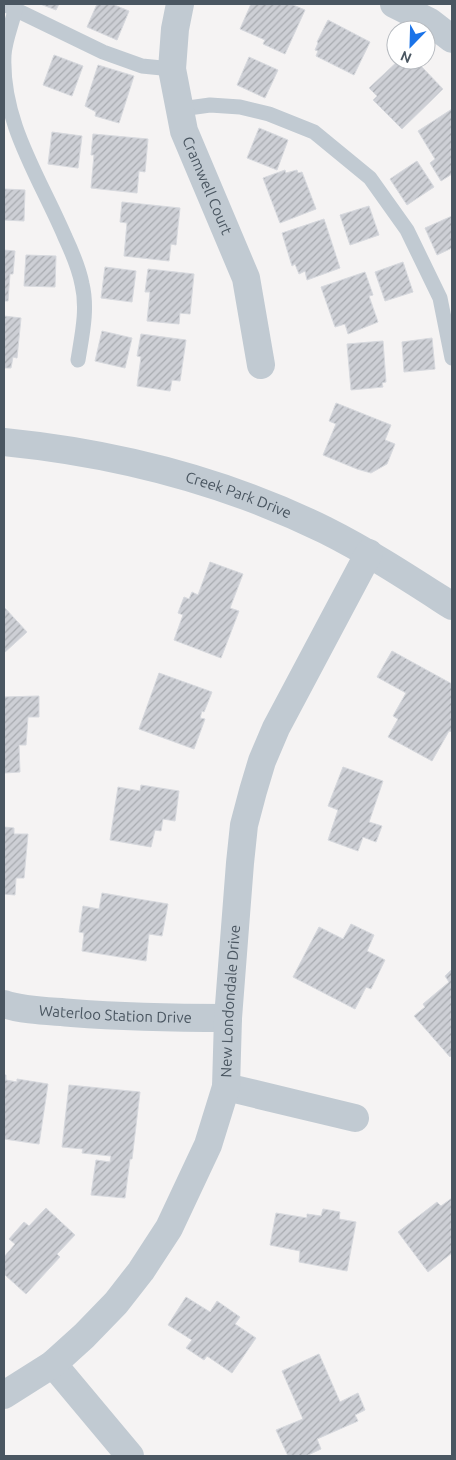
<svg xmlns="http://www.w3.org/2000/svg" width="456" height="1460" viewBox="0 0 456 1460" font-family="Ubuntu,sans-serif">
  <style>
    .building { fill: url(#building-hatch); stroke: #d7d9de }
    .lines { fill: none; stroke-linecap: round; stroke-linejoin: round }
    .service { stroke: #c1cad2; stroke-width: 15 }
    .minor { stroke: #c1cad2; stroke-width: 28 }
    .labels { text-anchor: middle; stroke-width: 4.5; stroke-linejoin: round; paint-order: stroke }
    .street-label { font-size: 15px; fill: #4a5661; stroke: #fff }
  </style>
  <defs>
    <pattern id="building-hatch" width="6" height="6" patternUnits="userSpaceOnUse" patternTransform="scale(1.25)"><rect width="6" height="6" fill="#cdcfd5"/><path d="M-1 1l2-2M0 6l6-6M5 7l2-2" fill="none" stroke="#a8abb0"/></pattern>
  </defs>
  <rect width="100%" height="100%" fill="#f5f3f3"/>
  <g class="building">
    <polygon points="40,4 59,4 56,10"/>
    <polygon points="97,4 112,4 129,11 117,40 87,27"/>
    <polygon points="251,4 291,4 305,10 285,54 263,44 265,40 240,29"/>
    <polygon points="328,20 370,42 354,75 316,56 318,51 315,50 318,43 317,42"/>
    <polygon points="54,55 83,66 72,96 43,85"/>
    <polygon points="249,57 278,70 265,98 237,85"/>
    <polygon points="399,60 408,60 417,68 420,65 443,89 402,129 373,100 377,96 369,88"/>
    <polygon points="98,65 134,76 119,123 95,116 96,112 85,106"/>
    <polygon points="452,109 452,174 441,181 430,163 435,159 418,131"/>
    <polygon points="259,128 288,140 277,170 247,158"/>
    <polygon points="52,132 82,136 78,168 48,164"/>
    <polygon points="93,134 148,139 145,172 139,171 137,193 91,188 94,155 91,155"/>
    <polygon points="417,161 434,187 407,205 390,179"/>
    <polygon points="285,170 286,173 297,170 298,173 302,172 316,209 280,223 263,178"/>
    <polygon points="4,189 25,190 24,221 4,220"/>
    <polygon points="122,202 180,208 176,245 171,244 169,261 124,256 127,223 120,222"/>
    <polygon points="369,206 379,235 350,245 340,215"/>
    <polygon points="452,216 452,248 437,255 425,228"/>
    <polygon points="324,219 340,268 307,280 305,271 299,274 295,264 292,266 282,233"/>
    <polygon points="4,250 15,251 13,274 10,274 8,301 4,301"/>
    <polygon points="26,255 56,256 55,287 24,286"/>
    <polygon points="403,262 413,292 385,301 375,272"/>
    <polygon points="105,267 136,271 132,302 101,298"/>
    <polygon points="148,269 194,274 190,314 180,313 179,324 147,321 150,292 145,292"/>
    <polygon points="365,272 373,295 369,296 378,322 348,334 345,324 335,327 321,287"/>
    <polygon points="4,316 21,318 17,358 13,357 11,368 4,368"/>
    <polygon points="102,331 132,338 125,368 95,361"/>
    <polygon points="141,334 186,340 180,381 172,380 170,391 137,386 141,357 137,356"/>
    <polygon points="432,338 435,369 404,372 402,342"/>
    <polygon points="383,341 386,382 382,383 383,387 351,390 347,344"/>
    <polygon points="336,403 391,425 385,440 395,444 387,464 371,473 357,469 323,455 336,424 329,421"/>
    <polygon points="210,562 243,574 230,608 239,611 221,658 174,640 183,615 178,613 184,597 189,599 192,592 198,595"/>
    <polygon points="4,607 27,632 4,653"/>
    <polygon points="392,651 452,684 452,732 449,731 432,761 388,737 398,719 393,716 406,693 377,677"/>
    <polygon points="159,673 212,692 204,712 202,711 200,718 205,719 194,749 139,729"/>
    <polygon points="39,696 39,717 28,717 26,745 19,745 20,772 4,773 4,697"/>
    <polygon points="343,767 383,781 369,822 382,826 376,842 363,837 358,851 328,840 338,810 328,806"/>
    <polygon points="141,785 179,791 175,821 163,819 161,831 155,830 151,847 110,840 118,787 140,791"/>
    <polygon points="4,827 14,828 14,834 28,834 24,878 16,878 15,895 4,894"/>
    <polygon points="102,893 168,904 162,936 149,934 146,961 82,951 84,933 79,932 83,906 99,909"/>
    <polygon points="351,924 374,935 367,951 385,960 371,989 366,987 355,1009 293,977 319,927 343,939"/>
    <polygon points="452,969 452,1054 450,1057 414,1016 425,1007 423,1004 449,982 445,976"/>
    <polygon points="4,1075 6,1075 6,1080 17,1082 17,1079 48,1084 39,1144 4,1139"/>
    <polygon points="69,1085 140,1092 132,1159 130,1159 125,1198 91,1195 96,1160 110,1162 111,1156 82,1153 83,1149 62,1147"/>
    <polygon points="452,1198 452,1253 428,1272 398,1232 437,1202 441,1206"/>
    <polygon points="46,1208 75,1235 57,1254 60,1257 26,1294 4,1274 4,1257 15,1244 9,1239 24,1222 29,1226"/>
    <polygon points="323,1209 340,1212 339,1219 356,1222 347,1271 299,1262 300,1251 270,1245 276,1213 307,1218 307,1214 321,1216"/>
    <polygon points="186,1297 210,1312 217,1301 240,1317 235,1324 256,1338 232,1373 207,1356 204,1360 186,1348 192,1340 168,1325"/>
    <polygon points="319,1354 340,1402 358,1393 365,1410 355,1415 358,1421 317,1439 321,1449 306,1456 288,1456 276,1430 303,1419 282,1371"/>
  </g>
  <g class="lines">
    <g class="service">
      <polyline points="4,4 103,52 142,66 172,69"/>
      <path d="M15,10c-3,14 -10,30 -11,45 -3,67 36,123 61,182 7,15 14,31 17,47 6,25 0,51 -4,76"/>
      <polyline points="181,109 210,105 240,107 269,114 314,132 370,178 407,230 440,298 452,358"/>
    </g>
    <g class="minor">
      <path id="s1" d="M180,4l-5,25 -3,40 12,62 62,147 15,87"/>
      <polyline points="394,4 430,22 452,39"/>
      <path id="s2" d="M4,442c110,11 221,39 321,88 44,22 85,49 127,76"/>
      <path id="s3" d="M4,1004c21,7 46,7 68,9 52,4 104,5 156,5"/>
      <polyline points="226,1087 355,1118"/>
      <polyline points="53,1364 130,1456"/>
      <path id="s4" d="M4,1395l49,-31 31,-28 32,-33 25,-32 28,-43 39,-83 18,-58 2,-69 12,-155 4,-38 9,-34 9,-30 14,-33 93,-175"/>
    </g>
  </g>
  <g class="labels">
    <g class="street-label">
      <text dy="5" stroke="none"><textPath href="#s1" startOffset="188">Cramwell Court</textPath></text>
      <text dy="5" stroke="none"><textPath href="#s2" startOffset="241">Creek Park Drive</textPath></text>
      <text dy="5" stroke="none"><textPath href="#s4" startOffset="476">New Londondale Drive</textPath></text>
      <text dy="5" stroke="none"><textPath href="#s3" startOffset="112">Waterloo Station Drive</textPath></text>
    </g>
  </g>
  <rect width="456" height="1460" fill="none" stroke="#4a5661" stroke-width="10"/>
  <g transform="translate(411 45) rotate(203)"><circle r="24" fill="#ffffff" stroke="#b7bbc0"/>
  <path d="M0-4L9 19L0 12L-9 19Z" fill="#1a73e8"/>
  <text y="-8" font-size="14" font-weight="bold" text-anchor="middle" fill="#4a5661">N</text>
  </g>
</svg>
